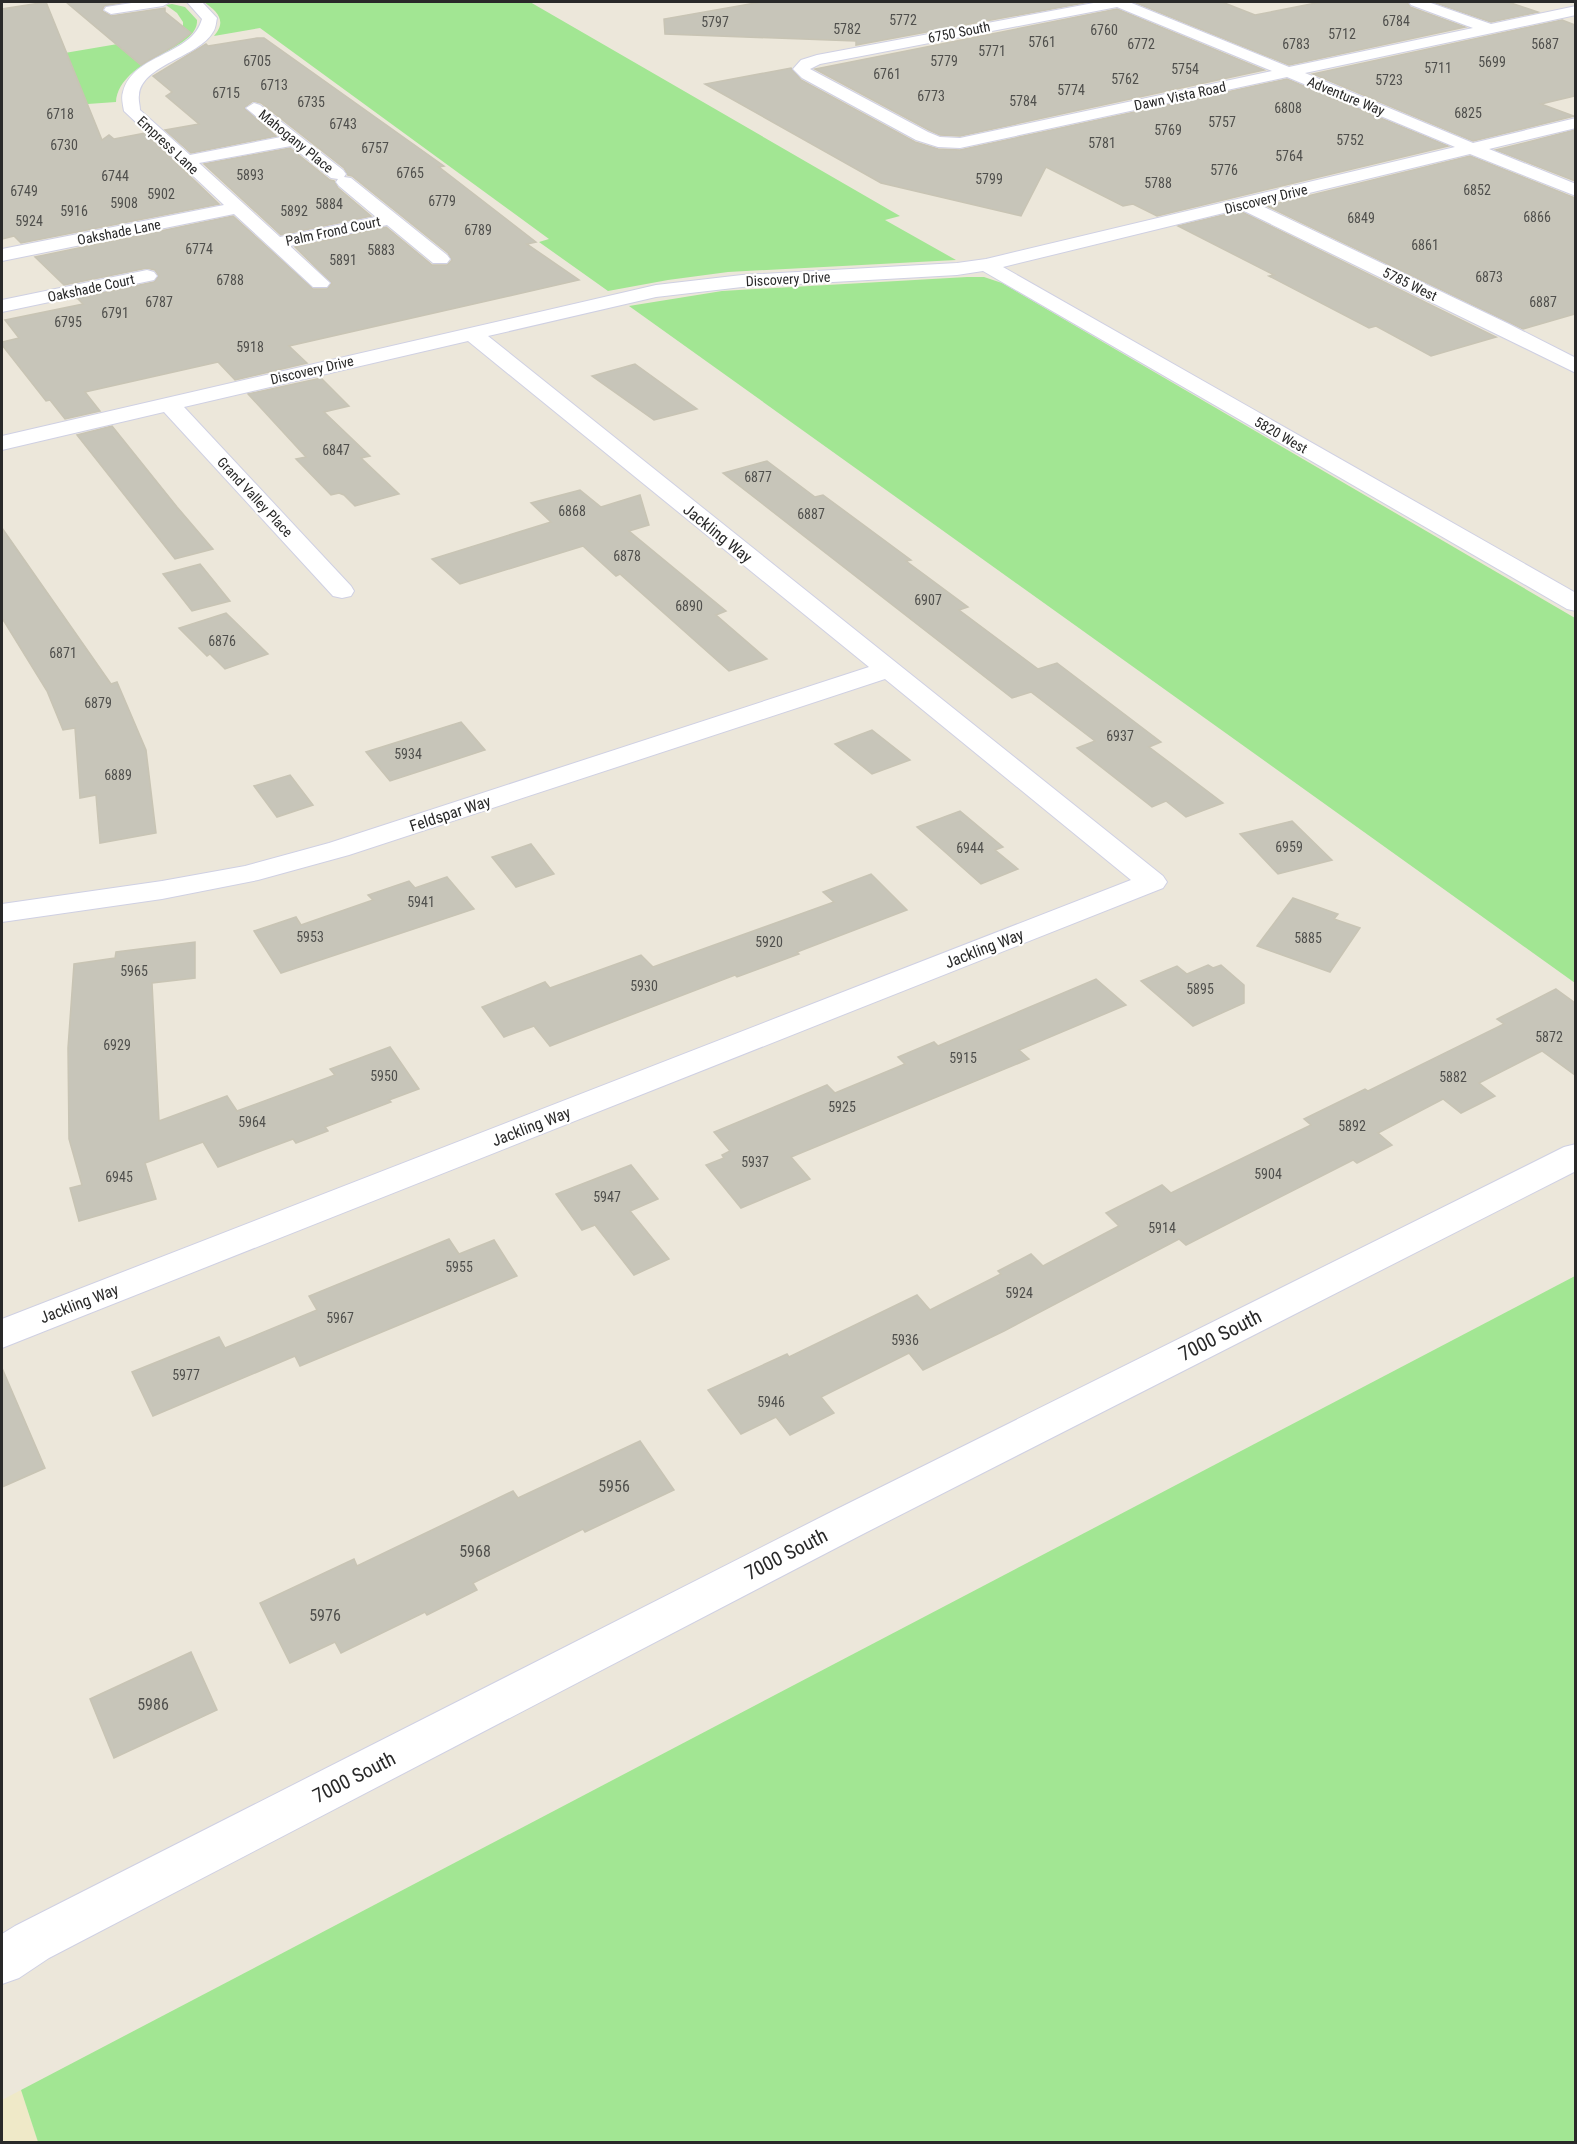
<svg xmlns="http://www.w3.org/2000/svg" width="1577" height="2144" viewBox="0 0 1577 2144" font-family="'Roboto Condensed',sans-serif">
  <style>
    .education { fill: #efe9c8 }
    .green { fill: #a2e693 }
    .building { fill: #c7c5b9; stroke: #c8c4b4; stroke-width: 1.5 }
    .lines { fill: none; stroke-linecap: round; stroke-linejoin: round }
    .street-casing { stroke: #cfd0e3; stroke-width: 2 }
    .secondary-casing { stroke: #cfd0e3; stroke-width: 2 }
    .street { fill: #fff; fill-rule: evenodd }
    .secondary { fill: #fff; fill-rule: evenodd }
    .labels { text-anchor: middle; stroke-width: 4.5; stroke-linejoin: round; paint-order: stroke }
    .number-label { font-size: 14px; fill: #50504d }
    .far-street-label { font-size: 14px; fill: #292929; stroke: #fff }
    .street-label { font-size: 16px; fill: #292929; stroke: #fff }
    .near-number-label { font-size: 16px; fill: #50504d }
    .near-street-label { font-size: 20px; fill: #292929; stroke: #fff }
  </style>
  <rect width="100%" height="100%" fill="#ece7da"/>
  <polygon class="education" points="21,2090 38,2142 2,2142 2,2100"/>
  <g class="green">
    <path d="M204,2h326l370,214 -15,4 71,40 -228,12 -60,8 -60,11 -69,-49 10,-3 -289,-211 -46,8c13,-15 4,-24 -10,-34z"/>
    <path d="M172,4l13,3 12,13c2,31 -77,37 -81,82l-114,8v-35l55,-9 -10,-10 106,-18 -6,-6 36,-6v-4l-6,-9 -11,-8z"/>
    <polygon points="967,277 984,277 1002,283 1575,618 1575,983 629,306 722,291"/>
    <polygon points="1575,1276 1575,2142 38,2142 21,2090"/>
  </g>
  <g class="building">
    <polygon points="46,2 102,140 109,135 114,139 145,133 219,204 21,243 14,236 2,239 2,9"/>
    <polygon points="66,2 127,2 104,6 102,11 111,16 165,8 165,12 191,33 174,46 141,65"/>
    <polygon points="761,2 1089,2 856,45 856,41 665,34 664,19"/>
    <polygon points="1134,2 1222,2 1255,15 1321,2 1407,2 1410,7 1465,27 1289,65"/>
    <polygon points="1433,2 1508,2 1538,12 1491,22"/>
    <polygon points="1117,9 1264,70 960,136 940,135 929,130 815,69"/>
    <polygon points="1562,20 1575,25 1575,96 1541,104 1574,116 1473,141 1313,74"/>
    <polygon points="257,38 264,38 444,166 439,167 536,242 527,244 579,280 289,346 307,363 235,380 218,362 85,392 100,411 65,419 50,400 46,401 2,345 2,342 19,338 5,320 83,304 77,298 154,282 159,276 155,270 147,268 64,285 35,257 233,216 313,289 327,289 332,283 295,247 386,227 432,265 447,265 452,260 448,253 352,176 348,175 344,168 261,103 253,101 244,108 276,136 191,153 165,130 199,124 166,96 172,92 153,76 206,44 208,46"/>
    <polygon points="791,68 801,80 915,142 938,149 960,150 1287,79 1448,146 1157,216 1133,204 1123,206 1046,167 1021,216 881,183 705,84"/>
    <polygon points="1575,130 1575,181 1496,150"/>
    <polygon points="290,148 330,180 334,181 338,188 371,216 281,235 204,164"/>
    <polygon points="1470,156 1575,198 1575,314 1523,329 1267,206"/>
    <polygon points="1240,211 1496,337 1431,356 1376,326 1369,328 1269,276 1274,275 1178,226"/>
    <polygon points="635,364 697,409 654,420 592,376"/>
    <polygon points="321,378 349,406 324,412 370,456 361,458 399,494 355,506 344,495 339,493 331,495 296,459 306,457 248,394"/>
    <polygon points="112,426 177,507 213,549 175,559 77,435"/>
    <polygon points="767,461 815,497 823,495 911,560 906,561 968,607 959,610 1038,669 1057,663 1161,742 1149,747 1223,803 1186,817 1166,801 1152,807 1077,748 1095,741 1031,692 1012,698 723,473"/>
    <polygon points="580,490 601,507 640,495 649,525 629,531 726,611 716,615 767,659 729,671 620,574 616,576 583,546 460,584 432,559 551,522 531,503"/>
    <polygon points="2,528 111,684 117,682 146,750 156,833 100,843 96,795 80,798 75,728 63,730 47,691 2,618"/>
    <polygon points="200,564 230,601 192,611 163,574"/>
    <polygon points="226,613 268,654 225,669 210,654 207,656 179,628"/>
    <polygon points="461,722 485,750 390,781 366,752"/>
    <polygon points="872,730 910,760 872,774 835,744"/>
    <polygon points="290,775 313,805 277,817 254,786"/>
    <polygon points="960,811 1003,847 995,850 1018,869 981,884 917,827"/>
    <polygon points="1292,821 1332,860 1278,874 1240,834"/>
    <polygon points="531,844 554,874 516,887 492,857"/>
    <polygon points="871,874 907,910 797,952 799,954 737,977 735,975 550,1046 534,1026 504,1037 482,1007 545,982 550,988 641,955 653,967 834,902 823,892"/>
    <polygon points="447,877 474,909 281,973 254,931 296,917 301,925 373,900 368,895 409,881 415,888"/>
    <polygon points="1293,898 1338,914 1334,919 1360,928 1330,972 1257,946"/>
    <polygon points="195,942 195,978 152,983 159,1121 227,1096 237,1111 335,1075 330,1069 390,1047 419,1089 389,1100 391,1102 325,1127 328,1131 296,1143 293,1139 218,1167 203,1142 145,1163 156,1199 79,1221 70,1188 82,1185 69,1139 68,1048 74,964 115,958 116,952"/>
    <polygon points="1208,965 1213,968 1221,965 1244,985 1244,1003 1193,1026 1141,981 1177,966 1187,974"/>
    <polygon points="1096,979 1126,1005 1019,1050 1029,1059 791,1157 810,1179 741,1208 706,1165 724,1158 722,1155 730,1151 714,1132 827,1085 835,1093 905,1064 898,1057 934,1042 938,1046"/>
    <polygon points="1556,989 1575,1003 1575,1075 1542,1051 1479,1083 1495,1096 1461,1113 1443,1099 1378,1133 1392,1145 1357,1163 1353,1160 1186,1245 1179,1239 1004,1331 923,1370 909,1353 821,1397 834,1413 790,1435 776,1417 741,1434 708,1390 787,1354 789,1357 917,1295 930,1310 1001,1274 998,1271 1031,1254 1043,1266 1119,1226 1106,1213 1162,1185 1171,1193 1311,1125 1304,1119 1365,1089 1368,1091 1504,1024 1497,1019"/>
    <polygon points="631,1165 658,1199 630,1211 669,1259 634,1275 595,1225 582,1230 556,1194"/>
    <polygon points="449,1239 459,1254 494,1240 517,1276 300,1366 295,1356 153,1416 132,1372 219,1337 225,1348 317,1310 309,1296"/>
    <polygon points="2,1368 45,1468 2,1487"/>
    <polygon points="640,1441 674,1490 585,1532 583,1529 473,1583 477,1590 427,1615 425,1612 341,1653 335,1642 290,1663 260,1603 354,1559 357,1566 513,1491 518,1498"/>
    <polygon points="191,1652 217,1710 114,1758 90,1699"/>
  </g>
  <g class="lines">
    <defs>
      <g id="street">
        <polygon points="138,2 170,2 163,6 111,14 104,10 106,7"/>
        <path d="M187,2h15l15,16c-1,4 -1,10 -4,14 -14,25 -72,33 -74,63 -1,5 1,10 1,15l50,45 91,-18 -35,-29 8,-5 6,2 83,65 3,4 -2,3 7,1 96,77 3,4 -3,4h-14l-46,-38 -97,21 40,37 -3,4h-14l-79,-73 -232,47v-12l222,-44 -100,-94c-1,-6 -3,-13 -1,-19 10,-39 69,-36 79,-73zM291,146l40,32 7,1 -2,3 3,4 37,31 -96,20 -81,-74z"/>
        <path d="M1099,2h30l160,65 184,-39 -62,-23 -2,-3h19l63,22 85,-18v9l-271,58 168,70 103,-25v10l-87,21 87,35v12l-106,-42 -210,51 249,119 67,34v15l-336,-164 -237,58 573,326v18l-9,-2 -584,-338 -26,4 -215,12 -86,10 -168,39 675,540 4,6 -4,6 -1161,460v-29l1129,-439 -246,-201 -536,176 -91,25 -96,19 -160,23v-18l160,-23 83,-15 84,-23 540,-176 -401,-326 -284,66 167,179 3,5 -3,5 -9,2 -9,-2 -169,-184 -162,38v-14l654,-151 86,-10 215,-12 29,-4 469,-112 -168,-70 -327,71 -22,-1 -22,-7 -114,-62 -9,-9 8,-9 16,-5zM1117,7l155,64 -312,67 -20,-1 -12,-5 -118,-63 10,-5z"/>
        <polygon points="147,270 154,272 157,276 154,280 2,312 2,300"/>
      </g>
      <polygon id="secondary" points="1576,1144 1576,1171 863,1534 49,1958 19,1978 2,1984 2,1934 15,1926 835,1510 1564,1147"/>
    </defs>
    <use href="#street" class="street-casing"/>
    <use href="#secondary" class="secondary-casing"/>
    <use href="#street" class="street"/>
    <use href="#secondary" class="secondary"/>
  </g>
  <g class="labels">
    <g class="number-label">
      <text x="903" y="25">5772</text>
      <text x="1396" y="26">6784</text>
      <text x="715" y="27">5797</text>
      <text x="847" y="34">5782</text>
      <text x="1104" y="35">6760</text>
      <text x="1342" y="39">5712</text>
      <text x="1042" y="47">5761</text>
      <text x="1141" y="49">6772</text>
      <text x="1296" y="49">6783</text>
      <text x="1545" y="49">5687</text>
      <text x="992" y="56">5771</text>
      <text x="257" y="66">6705</text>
      <text x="944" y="66">5779</text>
      <text x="1492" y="67">5699</text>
      <text x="1438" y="73">5711</text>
      <text x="1185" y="74">5754</text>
      <text x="887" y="79">6761</text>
      <text x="1125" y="84">5762</text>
      <text x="1389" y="85">5723</text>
      <text x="274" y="90">6713</text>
      <text x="1071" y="95">5774</text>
      <text x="226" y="98">6715</text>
      <text x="931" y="101">6773</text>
      <text x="1023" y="106">5784</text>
      <text x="311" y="107">6735</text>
      <text x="1288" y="113">6808</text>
      <text x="1468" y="118">6825</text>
      <text x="60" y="119">6718</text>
      <text x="1222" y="127">5757</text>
      <text x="343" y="129">6743</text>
      <text x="1168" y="135">5769</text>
      <text x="1350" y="145">5752</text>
      <text x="1102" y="148">5781</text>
      <text x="64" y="150">6730</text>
      <text x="375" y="153">6757</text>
      <text x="1289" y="161">5764</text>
      <text x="1224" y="175">5776</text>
      <text x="410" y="178">6765</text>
      <text x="250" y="180">5893</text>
      <text x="115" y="181">6744</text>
      <text x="989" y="184">5799</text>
      <text x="1158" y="188">5788</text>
      <text x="1477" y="195">6852</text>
      <text x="24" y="196">6749</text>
      <text x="161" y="199">5902</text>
      <text x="442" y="206">6779</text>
      <text x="124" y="208">5908</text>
      <text x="329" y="209">5884</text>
      <text x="74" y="216">5916</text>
      <text x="294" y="216">5892</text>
      <text x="1537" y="222">6866</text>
      <text x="1361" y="223">6849</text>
      <text x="29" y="226">5924</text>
      <text x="478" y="235">6789</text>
      <text x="1425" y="250">6861</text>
      <text x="199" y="254">6774</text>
      <text x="381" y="255">5883</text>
      <text x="343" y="265">5891</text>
      <text x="1489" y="282">6873</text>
      <text x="230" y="285">6788</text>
      <text x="159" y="307">6787</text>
      <text x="1543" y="307">6887</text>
      <text x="115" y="318">6791</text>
      <text x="68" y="327">6795</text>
      <text x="250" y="352">5918</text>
      <text x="336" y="455">6847</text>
      <text x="758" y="482">6877</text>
      <text x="572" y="516">6868</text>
      <text x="811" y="519">6887</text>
      <text x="627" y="561">6878</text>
      <text x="928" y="605">6907</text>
      <text x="689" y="611">6890</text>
      <text x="222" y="646">6876</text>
      <text x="63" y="658">6871</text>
      <text x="98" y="708">6879</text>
      <text x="1120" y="741">6937</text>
      <text x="408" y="759">5934</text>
      <text x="118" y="780">6889</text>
      <text x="1289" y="852">6959</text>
      <text x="970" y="853">6944</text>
      <text x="421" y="907">5941</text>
      <text x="310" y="942">5953</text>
      <text x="1308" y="943">5885</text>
      <text x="769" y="947">5920</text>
      <text x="134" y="976">5965</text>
      <text x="644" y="991">5930</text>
      <text x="1200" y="994">5895</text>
      <text x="1549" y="1042">5872</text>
      <text x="117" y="1050">6929</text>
      <text x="963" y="1063">5915</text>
      <text x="384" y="1081">5950</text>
      <text x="1453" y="1082">5882</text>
      <text x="842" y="1112">5925</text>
      <text x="252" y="1127">5964</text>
      <text x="1352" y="1131">5892</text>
      <text x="755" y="1167">5937</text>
      <text x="1268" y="1179">5904</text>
      <text x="119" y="1182">6945</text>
      <text x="607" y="1202">5947</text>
      <text x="1162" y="1233">5914</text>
      <text x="459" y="1272">5955</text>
      <text x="1019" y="1298">5924</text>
      <text x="340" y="1323">5967</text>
      <text x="905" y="1345">5936</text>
      <text x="186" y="1380">5977</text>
      <text x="771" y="1407">5946</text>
    </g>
    <g class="far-street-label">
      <text transform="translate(959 32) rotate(-11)" y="5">6750 South</text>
      <text transform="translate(1180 96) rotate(-12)" y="5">Dawn Vista Road</text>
      <text transform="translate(1346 96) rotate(22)" y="5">Adventure Way</text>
      <text transform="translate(296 141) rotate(39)" y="5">Mahogany Place</text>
      <text transform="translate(168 145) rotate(43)" y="5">Empress Lane</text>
      <text transform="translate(1266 199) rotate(-14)" y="5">Discovery Drive</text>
      <text transform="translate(333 231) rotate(-12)" y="5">Palm Frond Court</text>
      <text transform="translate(119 232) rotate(-11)" y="5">Oakshade Lane</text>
      <text transform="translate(788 279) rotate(-3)" y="5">Discovery Drive</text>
      <text transform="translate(1410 284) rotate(26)" y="5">5785 West</text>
      <text transform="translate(91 288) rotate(-12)" y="5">Oakshade Court</text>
      <text transform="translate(312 370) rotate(-13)" y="5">Discovery Drive</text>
      <text transform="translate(1281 435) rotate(30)" y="5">5820 West</text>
      <text transform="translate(255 497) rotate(47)" y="5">Grand Valley Place</text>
    </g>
    <g class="street-label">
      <text transform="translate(718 533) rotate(39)" y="6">Jackling Way</text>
      <text transform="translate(450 813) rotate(-18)" y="6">Feldspar Way</text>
      <text transform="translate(984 948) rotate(-21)" y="6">Jackling Way</text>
      <text transform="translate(531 1126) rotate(-21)" y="6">Jackling Way</text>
      <text transform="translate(79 1303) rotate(-21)" y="6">Jackling Way</text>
    </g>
    <g class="near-number-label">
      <text x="614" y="1492">5956</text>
      <text x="475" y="1557">5968</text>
      <text x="325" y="1621">5976</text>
      <text x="153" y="1710">5986</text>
    </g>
    <g class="near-street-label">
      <text transform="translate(1220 1335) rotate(-27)" y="7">7000 South</text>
      <text transform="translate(786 1554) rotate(-27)" y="7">7000 South</text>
      <text transform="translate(354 1777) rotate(-27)" y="7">7000 South</text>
    </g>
  </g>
  <rect width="1577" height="2144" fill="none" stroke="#292929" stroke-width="6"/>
</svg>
